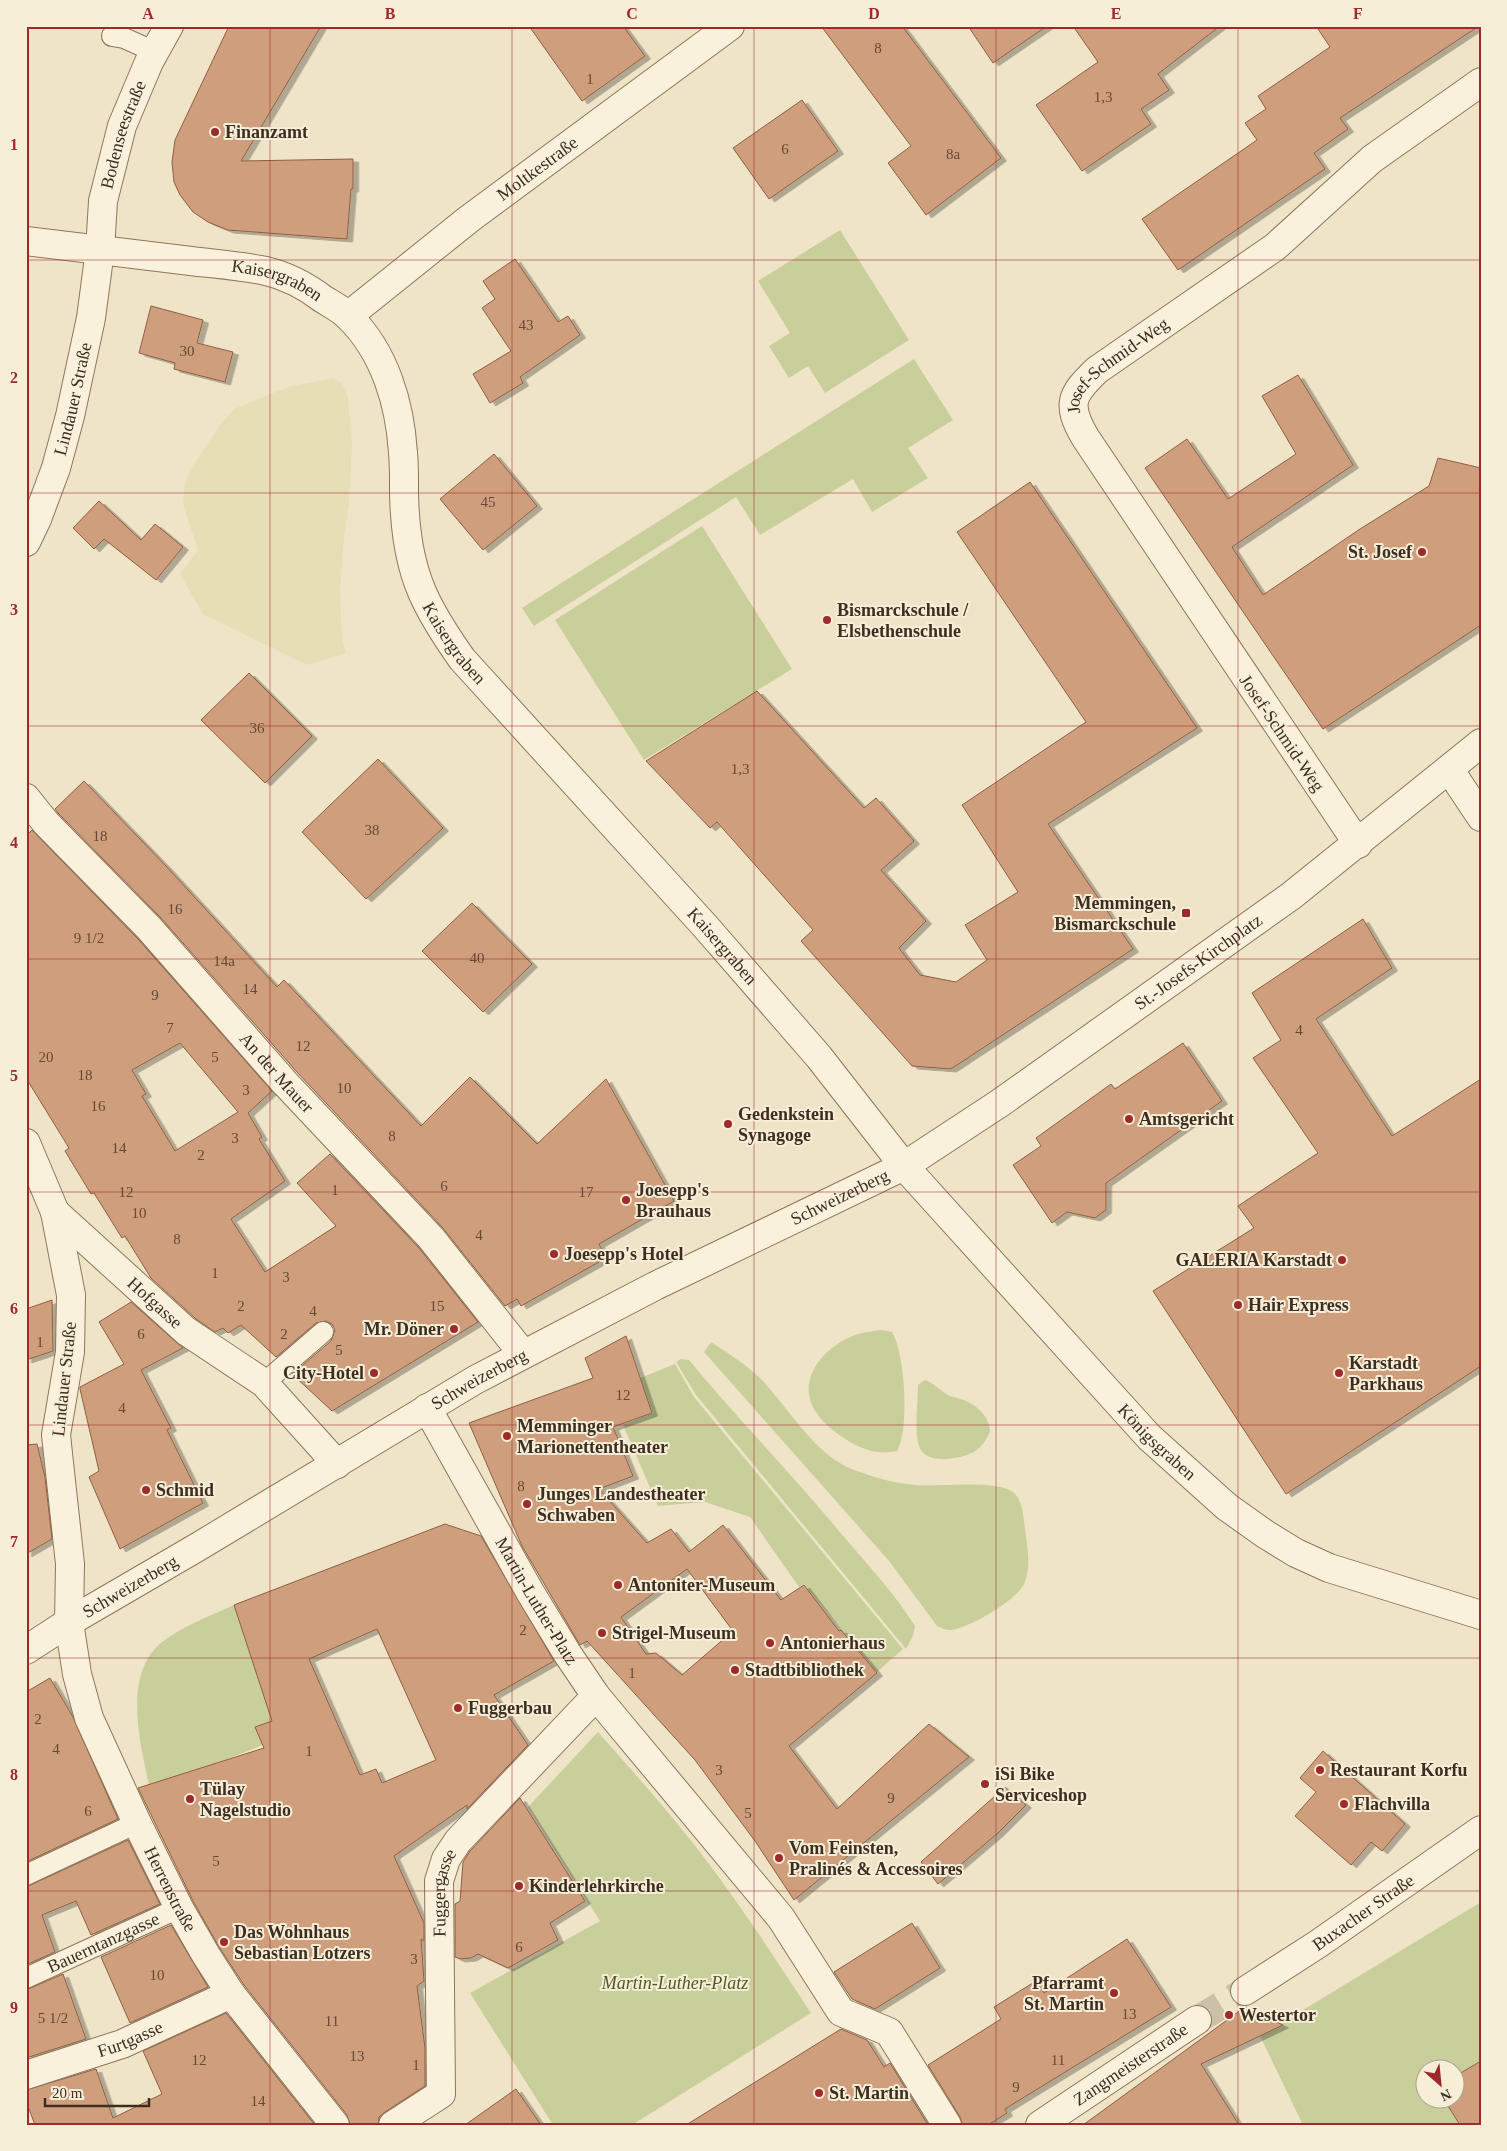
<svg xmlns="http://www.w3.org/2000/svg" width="1507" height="2151" viewBox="0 0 1507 2151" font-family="Georgia,serif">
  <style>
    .farmland { fill: #e6deb5 }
    .green { fill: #c9cf9b; fill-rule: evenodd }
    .building { fill: #cf9f7d; stroke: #8d5f41; fill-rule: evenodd; filter: url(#shadow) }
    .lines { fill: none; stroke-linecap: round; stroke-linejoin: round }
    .minor-tunnel { stroke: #ccc0a6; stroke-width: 28; stroke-dasharray: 28 14; stroke-linecap: butt }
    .service-casing { stroke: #8d765c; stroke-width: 22 }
    .minor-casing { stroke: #8d765c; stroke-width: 30 }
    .tertiary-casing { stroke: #8d765c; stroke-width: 30 }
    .service { stroke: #faf1dc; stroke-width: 20 }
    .minor { stroke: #faf1dc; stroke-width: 28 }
    .tertiary { stroke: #faf1dc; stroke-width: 28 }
    .grid { fill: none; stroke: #9e2a2b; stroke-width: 1; stroke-opacity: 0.55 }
    .poi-dot { fill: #9e2a2b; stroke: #f7eed8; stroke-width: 2 }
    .labels { text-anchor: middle; stroke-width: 4; stroke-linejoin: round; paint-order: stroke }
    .number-label { font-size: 15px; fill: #624a37 }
    .poi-label { font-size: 18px; font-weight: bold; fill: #3d2e20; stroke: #f7eed8; text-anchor: start }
    .street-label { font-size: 18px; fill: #3d2e20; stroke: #f7eed8 }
    .park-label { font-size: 18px; font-style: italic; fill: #4d5a26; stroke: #f7eed8 }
    .neatline { fill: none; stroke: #9e2a2b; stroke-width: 2 }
    .grid-label { font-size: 16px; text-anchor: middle; font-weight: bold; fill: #9e2a2b }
  </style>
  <defs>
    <filter id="shadow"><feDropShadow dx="5.5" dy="3" stdDeviation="0" flood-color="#0004"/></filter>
  </defs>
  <rect width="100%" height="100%" fill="#f0e4c8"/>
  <polygon class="farmland" points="333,378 342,383 348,397 352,444 349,504 344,537 340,590 342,638 346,653 307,665 203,614 180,574 198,550 183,504 185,483 194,464 218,428 234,409 288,387"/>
  <g class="green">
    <polygon points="840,230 909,340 825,393 808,366 789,378 769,346 790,333 758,281"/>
    <polygon points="914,359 953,420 908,448 928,478 872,512 853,479 760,535 736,497 534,626 522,608"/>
    <polygon points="702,526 792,669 644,760 555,620"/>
    <path d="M881,1330l11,2c13,21 18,98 5,119 -19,4 -34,-1 -50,-11 -12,-8 -24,-16 -31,-28 -22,-34 11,-68 42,-78 7,-2 16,-3 23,-4z"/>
    <path d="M711,1342c17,11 34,22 49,36 28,29 55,78 94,92 20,7 41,14 63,15 22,2 82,-6 97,8 9,8 9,23 11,35 2,19 7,38 -1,56 -7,16 -59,47 -76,46 -3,0 -8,-3 -11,-4l-48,-65 -185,-209z"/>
    <path d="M681,1359l8,1c48,58 101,112 150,171 26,31 54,60 76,95l-2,10 -7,13 -210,-254 -20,-33z"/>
    <polygon points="675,1364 694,1397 903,1649 877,1672 804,1584 799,1587 750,1517 705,1502 658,1506 623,1425 653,1413 640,1378"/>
    <path d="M925,1380c10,4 15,10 23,15 3,2 8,2 12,4 15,4 29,16 30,32 -3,8 -8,16 -16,21 -14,7 -49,14 -55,-6 -5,-16 -1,-44 -1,-61z"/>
    <path d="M234,1605l38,116 -9,24 -38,15 -76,25c-9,-42 -27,-111 13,-143 21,-16 48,-26 72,-37z"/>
    <path d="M598,1732c37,42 74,83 108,128 37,49 71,101 105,153l-179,112h-79l-83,-132 130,-72 -72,-114z"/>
    <path d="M1481,1902v223h-178l-43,-89zM1424,2068h30v30h-30z"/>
  </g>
  <g class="building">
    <polygon points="229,26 321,26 241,161 353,159 353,189 351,189 347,239 228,230 208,222 193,212 180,195 174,182 172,162 175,140"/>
    <polygon points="529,26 623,26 645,56 582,101"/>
    <polygon points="821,26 902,26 1001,158 926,215 888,163 911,146"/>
    <polygon points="968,26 1047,26 993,63"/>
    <polygon points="1073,26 1220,26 1158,74 1169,90 1141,109 1151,124 1082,171 1036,105 1098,62"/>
    <polygon points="1316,26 1479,26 1340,118 1348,129 1314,153 1325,169 1178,270 1142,219 1257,140 1245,123 1266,109 1258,96 1330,47"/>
    <polygon points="802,100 838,151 769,199 733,148"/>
    <polygon points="515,259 558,322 568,316 580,335 520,377 523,383 490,403 473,374 511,351 482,308 495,299 483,281"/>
    <polygon points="151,306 203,320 197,343 233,352 225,382 174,369 175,363 139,353"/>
    <polygon points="1298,375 1353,465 1232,547 1263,595 1360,529 1429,486 1438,458 1481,468 1481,625 1323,729 1145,468 1187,439 1228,499 1296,454 1262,396"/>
    <polygon points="494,454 537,506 483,550 440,499"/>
    <polygon points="1030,482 1197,728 1048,824 1133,949 951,1069 912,1066 801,941 813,930 717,822 710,828 646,761 757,691 864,808 876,798 914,841 881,870 926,921 899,948 920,975 956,982 987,960 965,925 1018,892 962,805 1086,722 957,532"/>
    <polygon points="99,501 141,540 155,524 183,547 156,580 104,539 94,549 73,528"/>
    <polygon points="249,673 312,736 265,783 201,720"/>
    <polygon points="378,759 443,828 366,899 302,832"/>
    <polygon points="84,781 166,866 277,987 284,980 421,1126 470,1077 537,1144 606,1079 674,1201 599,1244 606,1258 521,1306 517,1299 505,1306 442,1227 297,1072 161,918 58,813 55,809"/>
    <path d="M32,830l106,109 134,152 -24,22 14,24 -3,2 26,42 -54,38 34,53 71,-46 -39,-43 33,-29 89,94 59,74 -146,89 -40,-37 39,-33 4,-11 -3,-6 -6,-3 -10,2 -40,34 -35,-32 -13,8 -5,-5 -8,4 -19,-13 -45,-41 -26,-42 -3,2 -28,-45 -3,1 -26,-43 4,-3 -43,-70v-242zM180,1043l58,69 -63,39 -33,-55 4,-2 -14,-24z"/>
    <polygon points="472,903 532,964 483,1012 422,951"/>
    <polygon points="1363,919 1392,968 1316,1019 1392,1136 1481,1079 1481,1366 1286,1494 1153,1291 1254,1228 1238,1206 1318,1153 1253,1058 1281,1040 1252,993"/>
    <polygon points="1183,1043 1222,1101 1106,1183 1106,1210 1095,1218 1067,1212 1052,1223 1013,1165 1041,1146 1036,1138 1111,1084 1115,1089"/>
    <polygon points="52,1300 53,1351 26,1360 26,1309"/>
    <polygon points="131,1302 183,1348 141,1370 171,1428 167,1430 203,1503 120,1549 89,1477 99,1471 80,1389 80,1387 124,1364 99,1322"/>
    <path d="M626,1336l26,77 -39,14 20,49 -34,13 48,54 24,-14 18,23 34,-27 58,75 23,-15 35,46 2,-1 36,43 -88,73 48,63 92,-85 40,33 -175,143 -39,-59 -60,-81 -108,-119 -7,4 -58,-99 -53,-123 124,-45 -8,-20zM687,1569l46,62 -51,44 -26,-22 -10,1 -25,-37z"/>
    <polygon points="37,1444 45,1477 52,1539 26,1554 26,1445"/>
    <path d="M445,1524l36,12 73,125 -60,34 34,50 -61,64v-4l-73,51 30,67v18l-3,-2 3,42 -7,5 8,62v38l-40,26 -6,5 -1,8h-28l-3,-10 -103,-130 -25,-38 -26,-46 -55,-113 126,-40 -9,-21 17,-6 -38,-116zM377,1629l59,131 -54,23 -6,-14 -16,6 -51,-116z"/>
    <polygon points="50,1678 73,1717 118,1819 26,1862 26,1692"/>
    <polygon points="1323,1751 1405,1824 1382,1851 1371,1842 1351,1865 1295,1816 1316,1792 1300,1778"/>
    <polygon points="1005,1787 1026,1805 998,1833 938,1884 921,1862"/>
    <polygon points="520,1798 585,1901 550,1923 558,1940 508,1968 478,1954 471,1958 460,1959 455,1957 455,1904 460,1901 463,1862 470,1851"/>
    <polygon points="128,1840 160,1904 91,1935 76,1901 42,1915 55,1952 26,1965 26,1887"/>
    <polygon points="912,1923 940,1968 875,2009 852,1999 834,1972"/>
    <polygon points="171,1925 208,1987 130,2023 101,1957"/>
    <polygon points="1127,1939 1171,2007 1005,2109 1007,2113 988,2125 963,2125 960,2117 928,2065 1001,2019 994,2007 1036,1981 1044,1993"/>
    <polygon points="63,1974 86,2039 26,2058 26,1990"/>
    <polygon points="1245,2007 1283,2025 1201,2064 1239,2125 1083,2125"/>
    <polygon points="226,2013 315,2125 35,2125 26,2101 26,2090 96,2069 113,2118 162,2094 143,2051"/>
    <polygon points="841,2029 867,2040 884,2067 890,2063 928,2125 686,2125"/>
    <polygon points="1481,2061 1481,2125 1460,2125 1443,2098 1454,2098 1454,2077"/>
    <polygon points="516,2089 541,2125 465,2125"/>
  </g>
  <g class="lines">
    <polyline class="minor-tunnel" points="1197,2020 1245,1991"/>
    <defs>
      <g id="service">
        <polyline points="112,36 124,38 155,52"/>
        <polyline points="264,1383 323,1332"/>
        <polyline points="26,1875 137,1823"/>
        <path id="s1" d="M26,1978l153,-70"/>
      </g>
      <g id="minor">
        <path id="s2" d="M348,316l121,-97 261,-193"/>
        <path id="s3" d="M26,542l11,-23 19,-51 14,-52 21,-98 9,-68 3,-49 19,-75 27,-64 20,-36"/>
        <polyline points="1449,769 1481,817"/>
        <path id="s4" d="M26,798l20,25 103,105 136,155 146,155 92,116"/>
        <path id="s5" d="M1358,844l-273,-407c-19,-33 -14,-42 12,-67l178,-123 97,-88 109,-77"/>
        <path id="s6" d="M26,1143l29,69 16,83 -1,57 -14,83 14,129 -1,58 8,52 12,44 48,105 42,85 27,47 25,39 104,131"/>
        <path id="s7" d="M55,1212l131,119 78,52 73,81"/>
        <path id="s8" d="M427,1408l103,184 37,61 29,43 185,222 60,94 48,20 58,93"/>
        <path id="s9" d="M26,1650l43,-28 127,-74 279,-168 180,-94 249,-120"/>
        <path id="s10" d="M1245,1991l73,-47 163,-114"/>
        <path id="s11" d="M26,2075l96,-31 109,-50"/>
        <path id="s12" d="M393,2125l48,-31 -2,-213 7,-22 12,-18 138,-145"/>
        <path id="s13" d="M1040,2125l157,-105"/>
      </g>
      <g id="tertiary">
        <path id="s14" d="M26,241c55,7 110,13 165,20 25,3 51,5 75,10 21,5 40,15 57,28 8,5 18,10 25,17 37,36 52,88 55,137 2,20 0,41 2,61 4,62 21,94 57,145l243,267 114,131 85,109 245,271 78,70 38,27 31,19 33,15 152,47"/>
        <path id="s15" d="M904,1166l96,-63 291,-207 190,-153"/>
      </g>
    </defs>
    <use href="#service" class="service-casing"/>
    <use href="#minor" class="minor-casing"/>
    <use href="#tertiary" class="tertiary-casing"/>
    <use href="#service" class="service"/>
    <use href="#minor" class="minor"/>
    <use href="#tertiary" class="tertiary"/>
  </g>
  <path class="grid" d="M270,26v2099M512,26v2099M754,26v2099M996,26v2099M1238,26v2099M26,260h1455M26,493h1455M26,726h1455M26,959h1455M26,1192h1455M26,1425h1455M26,1658h1455M26,1891h1455"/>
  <g class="poi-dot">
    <circle cx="215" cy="132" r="5"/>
    <circle cx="1422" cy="552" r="5"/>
    <circle cx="827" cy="620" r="5"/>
    <rect x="1181" y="908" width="10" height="10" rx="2.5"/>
    <circle cx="1129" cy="1119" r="5"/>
    <circle cx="728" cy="1124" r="5"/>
    <circle cx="626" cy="1200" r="5"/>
    <circle cx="554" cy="1254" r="5"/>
    <circle cx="1342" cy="1260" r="5"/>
    <circle cx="1238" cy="1305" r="5"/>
    <circle cx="454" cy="1329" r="5"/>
    <circle cx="374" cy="1373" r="5"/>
    <circle cx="1339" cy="1373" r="5"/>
    <circle cx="507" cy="1436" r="5"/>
    <circle cx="146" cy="1490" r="5"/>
    <circle cx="527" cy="1504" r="5"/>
    <circle cx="618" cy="1585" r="5"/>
    <circle cx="602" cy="1633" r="5"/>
    <circle cx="770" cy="1643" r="5"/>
    <circle cx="735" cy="1670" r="5"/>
    <circle cx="458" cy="1708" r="5"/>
    <circle cx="1320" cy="1770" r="5"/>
    <circle cx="985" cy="1784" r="5"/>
    <circle cx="190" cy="1799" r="5"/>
    <circle cx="1344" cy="1804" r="5"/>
    <circle cx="779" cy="1858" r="5"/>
    <circle cx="519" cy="1886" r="5"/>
    <circle cx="224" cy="1942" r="5"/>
    <circle cx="1114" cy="1993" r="5"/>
    <circle cx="1229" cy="2015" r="5"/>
    <circle cx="819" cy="2093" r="5"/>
  </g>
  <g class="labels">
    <g class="number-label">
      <text x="878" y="53">8</text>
      <text x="590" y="84">1</text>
      <text x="1103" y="102">1,3</text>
      <text x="785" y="154">6</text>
      <text x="953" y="159">8a</text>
      <text x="526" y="330">43</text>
      <text x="187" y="356">30</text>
      <text x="488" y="507">45</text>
      <text x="257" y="733">36</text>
      <text x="740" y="774">1,3</text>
      <text x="372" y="835">38</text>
      <text x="100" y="841">18</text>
      <text x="175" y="914">16</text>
      <text x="89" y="943">9 1/2</text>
      <text x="477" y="963">40</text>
      <text x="224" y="966">14a</text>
      <text x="250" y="994">14</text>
      <text x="155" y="1000">9</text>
      <text x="170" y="1033">7</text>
      <text x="1299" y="1035">4</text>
      <text x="303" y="1051">12</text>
      <text x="46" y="1062">20</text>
      <text x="215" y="1062">5</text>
      <text x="85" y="1080">18</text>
      <text x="344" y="1093">10</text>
      <text x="246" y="1095">3</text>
      <text x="98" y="1111">16</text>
      <text x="392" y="1141">8</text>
      <text x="235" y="1143">3</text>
      <text x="119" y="1153">14</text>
      <text x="201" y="1160">2</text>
      <text x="444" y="1191">6</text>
      <text x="335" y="1195">1</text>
      <text x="126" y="1197">12</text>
      <text x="586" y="1197">17</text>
      <text x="139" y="1218">10</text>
      <text x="479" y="1240">4</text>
      <text x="177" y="1244">8</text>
      <text x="215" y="1278">1</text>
      <text x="286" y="1282">3</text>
      <text x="241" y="1311">2</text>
      <text x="437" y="1311">15</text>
      <text x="313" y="1316">4</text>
      <text x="141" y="1339">6</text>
      <text x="284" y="1339">2</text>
      <text x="40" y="1347">1</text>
      <text x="339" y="1355">5</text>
      <text x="623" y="1400">12</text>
      <text x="122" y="1413">4</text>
      <text x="521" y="1491">8</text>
      <text x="523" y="1635">2</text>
      <text x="632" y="1678">1</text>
      <text x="38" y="1724">2</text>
      <text x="56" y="1754">4</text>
      <text x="309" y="1756">1</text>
      <text x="719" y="1775">3</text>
      <text x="891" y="1803">9</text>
      <text x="88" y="1816">6</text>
      <text x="748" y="1818">5</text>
      <text x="216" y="1866">5</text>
      <text x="519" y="1952">6</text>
      <text x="414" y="1964">3</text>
      <text x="157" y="1980">10</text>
      <text x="1129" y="2019">13</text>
      <text x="53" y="2023">5 1/2</text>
      <text x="332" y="2026">11</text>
      <text x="357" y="2061">13</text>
      <text x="199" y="2065">12</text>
      <text x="1058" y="2065">11</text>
      <text x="416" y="2070">1</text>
      <text x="1016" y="2092">9</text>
      <text x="258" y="2106">14</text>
    </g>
    <g class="poi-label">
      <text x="225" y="138">Finanzamt</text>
      <text x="1412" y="558" text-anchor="end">St. Josef</text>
      <text x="837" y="616">Bismarckschule /<tspan x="837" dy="21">Elsbethenschule</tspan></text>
      <text x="1176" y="909" text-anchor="end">Memmingen,<tspan x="1176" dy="21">Bismarckschule</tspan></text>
      <text x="738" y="1120">Gedenkstein<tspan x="738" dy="21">Synagoge</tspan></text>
      <text x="1139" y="1125">Amtsgericht</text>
      <text x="636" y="1196">Joesepp's<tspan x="636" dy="21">Brauhaus</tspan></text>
      <text x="564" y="1260">Joesepp's Hotel</text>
      <text x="1332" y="1266" text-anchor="end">GALERIA Karstadt</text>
      <text x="1248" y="1311">Hair Express</text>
      <text x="444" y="1335" text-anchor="end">Mr. Döner</text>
      <text x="1349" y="1369">Karstadt<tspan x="1349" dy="21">Parkhaus</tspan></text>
      <text x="364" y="1379" text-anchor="end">City-Hotel</text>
      <text x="517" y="1432">Memminger<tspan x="517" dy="21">Marionettentheater</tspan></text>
      <text x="156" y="1496">Schmid</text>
      <text x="537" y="1500">Junges Landestheater<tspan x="537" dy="21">Schwaben</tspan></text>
      <text x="628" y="1591">Antoniter-Museum</text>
      <text x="612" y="1639">Strigel-Museum</text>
      <text x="780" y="1649">Antonierhaus</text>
      <text x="745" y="1676">Stadtbibliothek</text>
      <text x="468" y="1714">Fuggerbau</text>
      <text x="1330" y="1776">Restaurant Korfu</text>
      <text x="995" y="1780">iSi Bike<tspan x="995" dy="21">Serviceshop</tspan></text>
      <text x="200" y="1795">Tülay<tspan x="200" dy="21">Nagelstudio</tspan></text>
      <text x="1354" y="1810">Flachvilla</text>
      <text x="789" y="1854">Vom Feinsten,<tspan x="789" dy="21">Pralinés &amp; Accessoires</tspan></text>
      <text x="529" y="1892">Kinderlehrkirche</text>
      <text x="234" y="1938">Das Wohnhaus<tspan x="234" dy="21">Sebastian Lotzers</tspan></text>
      <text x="1104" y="1989" text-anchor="end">Pfarramt<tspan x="1104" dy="21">St. Martin</tspan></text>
      <text x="1239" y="2021">Westertor</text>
      <text x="829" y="2099">St. Martin</text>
    </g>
    <g class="street-label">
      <text dy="6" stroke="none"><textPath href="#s3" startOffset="421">Bodenseestraße</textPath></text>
      <text dy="6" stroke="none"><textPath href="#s2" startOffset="240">Moltkestraße</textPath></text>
      <text dy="6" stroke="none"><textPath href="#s14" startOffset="255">Kaisergraben</textPath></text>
      <text dy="6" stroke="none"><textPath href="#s5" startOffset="584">Josef-Schmid-Weg</textPath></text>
      <text dy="6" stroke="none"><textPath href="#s3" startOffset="151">Lindauer Straße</textPath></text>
      <text dy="6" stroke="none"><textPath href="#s14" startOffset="689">Kaisergraben</textPath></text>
      <text transform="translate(1282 733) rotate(56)" y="6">Josef-Schmid-Weg</text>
      <text dy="6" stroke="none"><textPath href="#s14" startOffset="1094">Kaisergraben</textPath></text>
      <text dy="6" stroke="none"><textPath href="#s15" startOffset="358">St.-Josefs-Kirchplatz</textPath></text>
      <text dy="6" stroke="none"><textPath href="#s4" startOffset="372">An der Mauer</textPath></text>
      <text dy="6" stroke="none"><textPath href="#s9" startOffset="932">Schweizerberg</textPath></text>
      <text dy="6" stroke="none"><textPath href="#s7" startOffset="135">Hofgasse</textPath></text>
      <text transform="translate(64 1379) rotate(-84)" y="6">Lindauer Straße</text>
      <text dy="6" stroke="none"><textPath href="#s9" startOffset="528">Schweizerberg</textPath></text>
      <text dy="6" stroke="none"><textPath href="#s14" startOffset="1754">Königsgraben</textPath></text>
      <text dy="6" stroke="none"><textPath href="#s9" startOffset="122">Schweizerberg</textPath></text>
      <text dy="6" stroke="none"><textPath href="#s8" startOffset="222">Martin-Luther-Platz</textPath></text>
      <text dy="6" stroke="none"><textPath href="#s6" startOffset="776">Herrenstraße</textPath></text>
      <text dy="6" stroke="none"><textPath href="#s12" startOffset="259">Fuggergasse</textPath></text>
      <text dy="6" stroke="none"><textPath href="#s10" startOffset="142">Buxacher Straße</textPath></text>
      <text dy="6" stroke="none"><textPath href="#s1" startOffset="85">Bauerntanzgasse</textPath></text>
      <text dy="6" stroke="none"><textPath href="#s11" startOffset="110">Furtgasse</textPath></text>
      <text dy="6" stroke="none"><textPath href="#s13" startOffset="109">Zangmeisterstraße</textPath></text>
    </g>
    <g class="park-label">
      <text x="675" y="1989">Martin-Luther-Platz</text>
    </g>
  </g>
  <rect width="1507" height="2151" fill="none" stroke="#f7eed8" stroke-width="55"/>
  <g transform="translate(1440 2084) rotate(153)"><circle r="24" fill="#f7eed8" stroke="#ada18e"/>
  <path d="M0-4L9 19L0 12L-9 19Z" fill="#9e2a2b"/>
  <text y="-8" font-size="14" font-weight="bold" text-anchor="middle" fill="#3d2e20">N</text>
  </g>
  <path d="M45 2098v8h104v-8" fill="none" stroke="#3d2e20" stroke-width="2.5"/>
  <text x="52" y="2098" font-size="15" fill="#3d2e20" stroke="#f7eed8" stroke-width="4" paint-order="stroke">20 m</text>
  <rect x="28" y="28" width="1452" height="2096" class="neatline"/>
  <g class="grid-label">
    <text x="148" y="19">A</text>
    <text x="390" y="19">B</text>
    <text x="632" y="19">C</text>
    <text x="874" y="19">D</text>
    <text x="1116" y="19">E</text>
    <text x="1358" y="19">F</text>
    <text x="14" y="150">1</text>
    <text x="14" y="383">2</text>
    <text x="14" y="615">3</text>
    <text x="14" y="848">4</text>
    <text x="14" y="1081">5</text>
    <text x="14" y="1314">6</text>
    <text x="14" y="1547">7</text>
    <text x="14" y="1780">8</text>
    <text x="14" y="2013">9</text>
  </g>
</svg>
